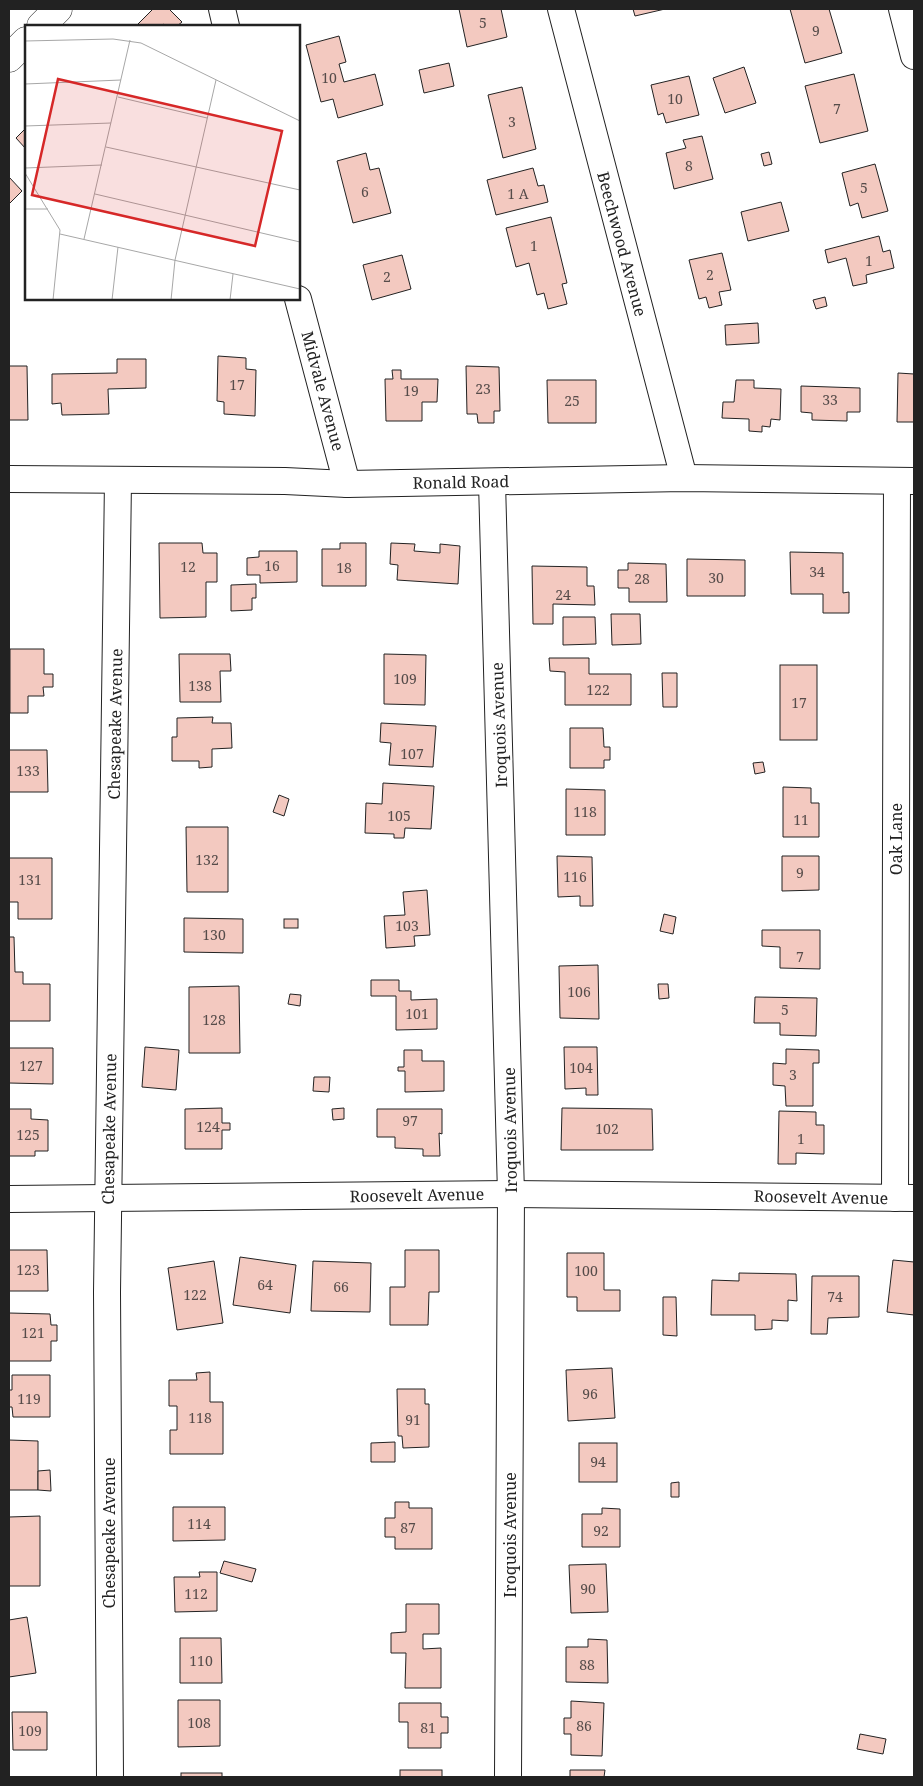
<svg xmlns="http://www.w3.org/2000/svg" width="923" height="1786" viewBox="0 0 923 1786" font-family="'Noto Serif',serif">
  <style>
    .building { fill: #f3c9c0; stroke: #222 }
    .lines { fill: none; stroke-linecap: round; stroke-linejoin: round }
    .street-casing { stroke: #222; stroke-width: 28 }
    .secondary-casing { stroke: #222; stroke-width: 29 }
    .street { stroke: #fff; stroke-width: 26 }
    .secondary { stroke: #fff; stroke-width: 28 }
    .labels { text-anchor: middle; stroke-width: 4; stroke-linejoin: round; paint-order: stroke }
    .number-label { font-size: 14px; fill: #564c4a }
    .street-label { font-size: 16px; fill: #222; stroke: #fff }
    .inset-road { fill: none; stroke: #a7a7a7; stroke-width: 1 }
    .view { fill: #d62828; fill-opacity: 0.15; stroke: #d62828; stroke-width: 2.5 }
    .inset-edge { fill: none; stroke: #222; stroke-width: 2.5 }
  </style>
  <rect width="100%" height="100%" fill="#fff"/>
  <g class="building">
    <polygon points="150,9 169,9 182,22 177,26 166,26 164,24 161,26 136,26 152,10"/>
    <polygon points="459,9 501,9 507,37 467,47"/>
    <polygon points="633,9 665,9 635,16"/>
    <polygon points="790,9 829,9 842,53 805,63"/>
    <polygon points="339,36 346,62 339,64 344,82 375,74 383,105 338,118 333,99 321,102 306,45"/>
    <polygon points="449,63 454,86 424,93 419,70"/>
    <polygon points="744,67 756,103 725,113 713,78"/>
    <polygon points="854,74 868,131 820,143 805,86"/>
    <polygon points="689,76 699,115 666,123 663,113 658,115 651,85"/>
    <polygon points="522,87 536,149 503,158 488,95"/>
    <polygon points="26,128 26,149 16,138"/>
    <polygon points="702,136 713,179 674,189 666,153 686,148 683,140"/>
    <polygon points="769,152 772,164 764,166 761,154"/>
    <polygon points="366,153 370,170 379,168 391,213 353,223 337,161"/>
    <polygon points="875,164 888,211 862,218 858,203 850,206 842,173"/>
    <polygon points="533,168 538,186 544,185 548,202 496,215 487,180"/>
    <polygon points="9,177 22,191 9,204"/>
    <polygon points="781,202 789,231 748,241 741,212"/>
    <polygon points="551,217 567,283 562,284 567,304 548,309 544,293 537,295 529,263 516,267 506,228"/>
    <polygon points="879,236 883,252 890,250 894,268 866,275 867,283 853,286 846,258 828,263 825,250"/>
    <polygon points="722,253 731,290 719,292 722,305 709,308 706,297 699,299 689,260"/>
    <polygon points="402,255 411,289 372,300 363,265"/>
    <polygon points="825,297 827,306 816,309 813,300"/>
    <polygon points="758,323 759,343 726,345 725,325"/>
    <polygon points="218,356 246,358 246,369 256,370 255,416 224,414 224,402 217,401"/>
    <polygon points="117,359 146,359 146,388 108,389 109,414 62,415 61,403 52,404 52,374 117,373"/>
    <polygon points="9,366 27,366 28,420 9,420"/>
    <polygon points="466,366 499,367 500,411 494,411 494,423 478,423 477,414 467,414"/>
    <polygon points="392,370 401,370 401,379 438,379 437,402 422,402 422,421 386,421 385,379 393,379"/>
    <polygon points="898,373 914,374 914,422 897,422"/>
    <polygon points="547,380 596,380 596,423 548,423"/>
    <polygon points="736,380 754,380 754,388 781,389 780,420 771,419 770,427 762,426 762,432 749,431 749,419 722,418 723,402 734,402"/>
    <polygon points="801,386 860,388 860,412 847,412 847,421 812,420 812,413 801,412"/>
    <polygon points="159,543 202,543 203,553 217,553 217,582 206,582 206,617 160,618"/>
    <polygon points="340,543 366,543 366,586 322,586 322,549 340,549"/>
    <polygon points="391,543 415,544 414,551 440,553 440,544 460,546 458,584 397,580 398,565 390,564"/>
    <polygon points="259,551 297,551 297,582 260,583 260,575 247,575 247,558 259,557"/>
    <polygon points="790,552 843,553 843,593 849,592 849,613 823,613 823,594 791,594"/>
    <polygon points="687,559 745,560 745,596 687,596"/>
    <polygon points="628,563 666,564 667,602 629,602 629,588 618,588 618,570 628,570"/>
    <polygon points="532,566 587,567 587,586 594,586 595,605 553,604 553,624 533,624"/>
    <polygon points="256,584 256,598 252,598 252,610 231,611 231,585"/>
    <polygon points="611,614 640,614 641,644 612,645"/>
    <polygon points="563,617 595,617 596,644 563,645"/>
    <polygon points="10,649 44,649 44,674 53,674 53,687 43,687 44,696 28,696 28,713 10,713"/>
    <polygon points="179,654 230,654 231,671 220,671 221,702 180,702"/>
    <polygon points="384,654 426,655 425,705 384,704"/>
    <polygon points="549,658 589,658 589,674 631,674 631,705 565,705 565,672 550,671"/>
    <rect x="780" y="665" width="37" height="75"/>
    <polygon points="662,673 677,673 677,707 663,707"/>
    <polygon points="213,717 212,723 231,723 232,748 212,749 212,767 199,768 199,761 172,761 172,737 177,737 177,718"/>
    <polygon points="381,723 436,726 433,767 389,765 391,743 380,742"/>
    <polygon points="570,728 603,728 604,747 610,747 610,760 604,760 604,768 570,768"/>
    <polygon points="9,750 47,750 48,792 9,792"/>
    <polygon points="763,762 765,772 755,774 753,763"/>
    <polygon points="383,783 434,786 431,829 405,828 404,838 394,838 394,834 365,833 366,803 382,804"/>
    <polygon points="783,787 811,788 811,803 819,803 819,837 783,837"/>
    <polygon points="566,789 605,790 605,835 566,835"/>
    <polygon points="279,795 289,799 284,816 273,812"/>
    <polygon points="186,827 228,827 228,892 187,892"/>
    <polygon points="557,856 592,857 593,906 580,906 580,896 558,897"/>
    <polygon points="782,856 819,856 819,890 782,891"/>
    <polygon points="9,858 52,858 52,919 18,919 18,902 9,902"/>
    <polygon points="427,890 430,935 414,936 415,946 386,948 384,916 405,915 403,892"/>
    <polygon points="664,914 676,917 673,934 660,931"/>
    <polygon points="184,918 243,919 243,953 184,952"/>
    <rect x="284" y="919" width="14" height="9"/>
    <polygon points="762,930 820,930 820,969 780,968 780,947 762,946"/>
    <polygon points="9,937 14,937 15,972 23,972 23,984 50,984 50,1021 9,1021"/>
    <polygon points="598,965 599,1019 560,1018 559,966"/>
    <polygon points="371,980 399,980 399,991 411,991 411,1000 437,999 437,1029 396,1030 396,996 371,996"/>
    <polygon points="658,984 668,984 669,998 659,999"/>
    <polygon points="239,986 240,1053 189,1053 189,987"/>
    <polygon points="290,994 301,995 300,1006 288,1004"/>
    <polygon points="755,997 817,998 816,1036 780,1035 780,1023 754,1023"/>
    <polygon points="145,1047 179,1050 176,1090 142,1087"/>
    <polygon points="564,1047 597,1047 598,1095 586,1095 586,1088 565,1089"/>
    <polygon points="9,1048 53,1048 53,1084 9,1083"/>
    <polygon points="786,1049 819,1050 819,1063 813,1063 813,1106 786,1106 785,1086 773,1085 773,1063 786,1064"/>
    <polygon points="404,1050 422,1050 422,1061 444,1061 444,1091 405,1092 405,1071 398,1071 398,1067 404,1067"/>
    <polygon points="314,1077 330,1077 329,1092 313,1091"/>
    <polygon points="222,1108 222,1123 230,1123 230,1130 222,1130 222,1149 185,1149 185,1109"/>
    <polygon points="344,1108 344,1119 333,1120 332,1109"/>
    <polygon points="562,1108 652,1109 653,1150 561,1150"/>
    <polygon points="9,1109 31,1109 31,1119 48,1120 48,1151 35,1151 35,1156 9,1156"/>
    <polygon points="377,1109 442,1109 442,1134 439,1133 440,1156 423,1156 423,1149 395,1148 395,1137 377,1137"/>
    <polygon points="779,1111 816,1112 816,1125 824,1125 824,1154 796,1153 796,1164 778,1164"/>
    <polygon points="9,1250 47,1250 48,1291 9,1291"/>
    <polygon points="405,1250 439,1250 439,1292 429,1292 428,1325 390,1325 390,1287 405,1287"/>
    <polygon points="567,1253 604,1253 604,1290 620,1290 620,1311 577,1311 577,1297 567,1297"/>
    <polygon points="240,1257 296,1265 290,1313 233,1305"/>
    <polygon points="893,1260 914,1262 914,1315 887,1312"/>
    <polygon points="214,1261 223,1323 177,1330 168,1268"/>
    <polygon points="313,1261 371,1263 370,1312 311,1311"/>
    <polygon points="739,1273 796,1274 797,1301 788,1300 788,1321 772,1320 772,1329 755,1330 755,1315 711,1315 712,1280 739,1281"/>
    <polygon points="812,1276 859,1276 859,1317 828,1318 827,1334 811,1334"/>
    <polygon points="663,1297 676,1297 677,1336 663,1335"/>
    <polygon points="9,1313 50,1314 51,1325 57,1325 57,1341 51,1341 51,1361 9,1361"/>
    <polygon points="612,1368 615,1418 568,1421 566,1370"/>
    <polygon points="210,1372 210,1402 223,1402 223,1454 170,1454 170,1430 177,1430 177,1406 169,1406 169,1380 197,1380 196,1373"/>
    <polygon points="12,1375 50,1375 50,1417 13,1417 12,1407 9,1407 9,1390 12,1390"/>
    <polygon points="397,1389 425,1389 425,1404 429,1404 429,1447 403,1448 402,1436 398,1436"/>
    <polygon points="9,1440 38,1441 38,1490 9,1490"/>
    <polygon points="395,1442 395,1462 371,1462 371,1443"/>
    <rect x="579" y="1443" width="38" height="39"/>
    <polygon points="50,1470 51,1491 38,1490 38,1471"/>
    <polygon points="679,1482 679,1497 671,1497 671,1483"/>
    <polygon points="395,1502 409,1502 409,1508 432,1508 432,1549 395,1549 395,1537 385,1537 385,1518 395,1518"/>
    <polygon points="173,1507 225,1507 225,1540 173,1541"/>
    <polygon points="602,1508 620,1509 620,1547 582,1547 582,1514 602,1514"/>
    <polygon points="40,1516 40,1586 9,1586 9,1517"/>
    <polygon points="224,1561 256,1569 252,1582 220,1573"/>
    <polygon points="606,1564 608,1612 571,1613 569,1565"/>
    <polygon points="199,1572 217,1572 217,1611 175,1612 174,1577 200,1577"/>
    <polygon points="406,1604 439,1604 439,1634 423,1634 423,1649 441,1648 441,1688 405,1688 406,1653 391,1653 391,1633 406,1632"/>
    <polygon points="27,1617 36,1673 9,1677 9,1620"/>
    <polygon points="180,1638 221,1638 222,1683 180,1683"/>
    <polygon points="588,1639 607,1640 608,1683 566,1682 566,1647 588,1647"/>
    <polygon points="178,1700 220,1700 220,1746 178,1747"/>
    <polygon points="571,1701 604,1703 602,1756 571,1755 571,1734 564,1734 564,1718 571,1718"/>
    <polygon points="399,1703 441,1703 441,1717 448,1717 448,1733 441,1733 441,1748 408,1748 408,1722 399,1722"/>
    <polygon points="12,1712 47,1712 47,1750 13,1750"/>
    <polygon points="860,1734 886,1739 883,1754 857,1749"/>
    <rect x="400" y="1770" width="42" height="7"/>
    <polygon points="570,1770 605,1770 604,1777 570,1777"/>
    <rect x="181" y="1773" width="41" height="4"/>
  </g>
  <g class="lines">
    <defs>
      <g id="street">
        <polyline points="222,9 226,26"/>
        <polyline points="561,9 684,478"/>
        <polyline points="902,9 914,56"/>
        <polyline points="298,299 347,484"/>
        <polyline points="9,479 285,481 347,484 684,478 914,481"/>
        <polyline points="492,482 511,1194 508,1777"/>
        <polyline points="895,1198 897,481"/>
        <polyline points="9,1199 511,1194 914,1198"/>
        <polyline points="110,1777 107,1292 118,480"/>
      </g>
      <g id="secondary">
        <polyline points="41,26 58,9"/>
        <polyline points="9,58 26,41"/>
      </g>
    </defs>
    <use href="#street" class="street-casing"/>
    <use href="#secondary" class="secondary-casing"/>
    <use href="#street" class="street"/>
    <use href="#secondary" class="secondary"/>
  </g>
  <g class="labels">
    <g class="number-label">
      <text x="483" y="28">5</text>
      <text x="816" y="36">9</text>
      <text x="329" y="83">10</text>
      <text x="675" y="104">10</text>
      <text x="837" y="114">7</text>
      <text x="512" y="127">3</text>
      <text x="689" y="171">8</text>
      <text x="864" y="193">5</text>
      <text x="365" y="197">6</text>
      <text x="518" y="199">1 A</text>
      <text x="534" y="251">1</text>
      <text x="869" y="266">1</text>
      <text x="710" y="280">2</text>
      <text x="387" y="282">2</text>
      <text x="237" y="390">17</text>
      <text x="483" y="394">23</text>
      <text x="411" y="396">19</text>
      <text x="830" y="405">33</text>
      <text x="572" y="406">25</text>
      <text x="272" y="571">16</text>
      <text x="188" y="572">12</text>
      <text x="344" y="573">18</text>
      <text x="817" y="577">34</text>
      <text x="716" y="583">30</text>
      <text x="642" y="584">28</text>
      <text x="563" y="600">24</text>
      <text x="405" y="684">109</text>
      <text x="200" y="691">138</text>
      <text x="598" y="695">122</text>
      <text x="799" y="708">17</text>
      <text x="412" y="759">107</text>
      <text x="28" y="776">133</text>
      <text x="585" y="817">118</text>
      <text x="399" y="821">105</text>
      <text x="801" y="825">11</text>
      <text x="207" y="865">132</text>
      <text x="800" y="878">9</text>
      <text x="575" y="882">116</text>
      <text x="30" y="885">131</text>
      <text x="407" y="931">103</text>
      <text x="214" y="940">130</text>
      <text x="800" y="962">7</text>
      <text x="579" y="997">106</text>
      <text x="785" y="1015">5</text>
      <text x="417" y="1019">101</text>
      <text x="214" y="1025">128</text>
      <text x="31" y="1071">127</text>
      <text x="581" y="1073">104</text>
      <text x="793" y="1080">3</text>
      <text x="410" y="1126">97</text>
      <text x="208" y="1132">124</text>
      <text x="607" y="1134">102</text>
      <text x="28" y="1140">125</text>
      <text x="801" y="1144">1</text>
      <text x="28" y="1275">123</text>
      <text x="586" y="1276">100</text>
      <text x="265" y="1290">64</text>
      <text x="341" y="1292">66</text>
      <text x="195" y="1300">122</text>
      <text x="835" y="1302">74</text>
      <text x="33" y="1338">121</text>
      <text x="590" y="1399">96</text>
      <text x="29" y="1404">119</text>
      <text x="200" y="1423">118</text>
      <text x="413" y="1425">91</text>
      <text x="598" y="1467">94</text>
      <text x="199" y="1529">114</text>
      <text x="408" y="1533">87</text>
      <text x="601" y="1536">92</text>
      <text x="588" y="1594">90</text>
      <text x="196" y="1599">112</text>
      <text x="201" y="1666">110</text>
      <text x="587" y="1670">88</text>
      <text x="199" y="1728">108</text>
      <text x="584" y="1731">86</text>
      <text x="428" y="1733">81</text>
      <text x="30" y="1736">109</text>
    </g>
    <g class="street-label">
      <text transform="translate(622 244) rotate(75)" y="6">Beechwood Avenue</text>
      <text transform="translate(323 391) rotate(75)" y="6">Midvale Avenue</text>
      <text transform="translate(461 482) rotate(-1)" y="6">Ronald Road</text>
      <text transform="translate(115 724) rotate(-89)" y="6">Chesapeake Avenue</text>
      <text transform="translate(499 725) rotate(-92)" y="6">Iroquois Avenue</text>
      <text transform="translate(896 839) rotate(-90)" y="6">Oak Lane</text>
      <text transform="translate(109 1129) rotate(-89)" y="6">Chesapeake Avenue</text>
      <text transform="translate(510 1130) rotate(-91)" y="6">Iroquois Avenue</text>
      <text transform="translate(417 1195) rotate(-1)" y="6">Roosevelt Avenue</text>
      <text transform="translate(821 1197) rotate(1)" y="6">Roosevelt Avenue</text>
      <text transform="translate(109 1533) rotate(-90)" y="6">Chesapeake Avenue</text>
      <text transform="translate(510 1535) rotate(-90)" y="6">Iroquois Avenue</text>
    </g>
  </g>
  <g transform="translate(25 25)">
    <rect width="275" height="275" fill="#fff"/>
    <path class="inset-road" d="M0,16l88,-2 28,4 159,78M0,59l96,-4M93,72l89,21M0,101l86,-3M81,122l194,43M0,143l77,-3M0,148l35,57 -7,70M70,169l205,48M0,184h23M35,209l240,55M59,214l46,-199M87,275l6,-53M146,275l4,-40 41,-180M205,275l3,-26"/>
    <path class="view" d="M33,54l224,52 -27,115 -223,-51z"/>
    <rect width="275" height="275" class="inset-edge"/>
  </g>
  <rect width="923" height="1786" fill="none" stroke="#222222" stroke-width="20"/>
</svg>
